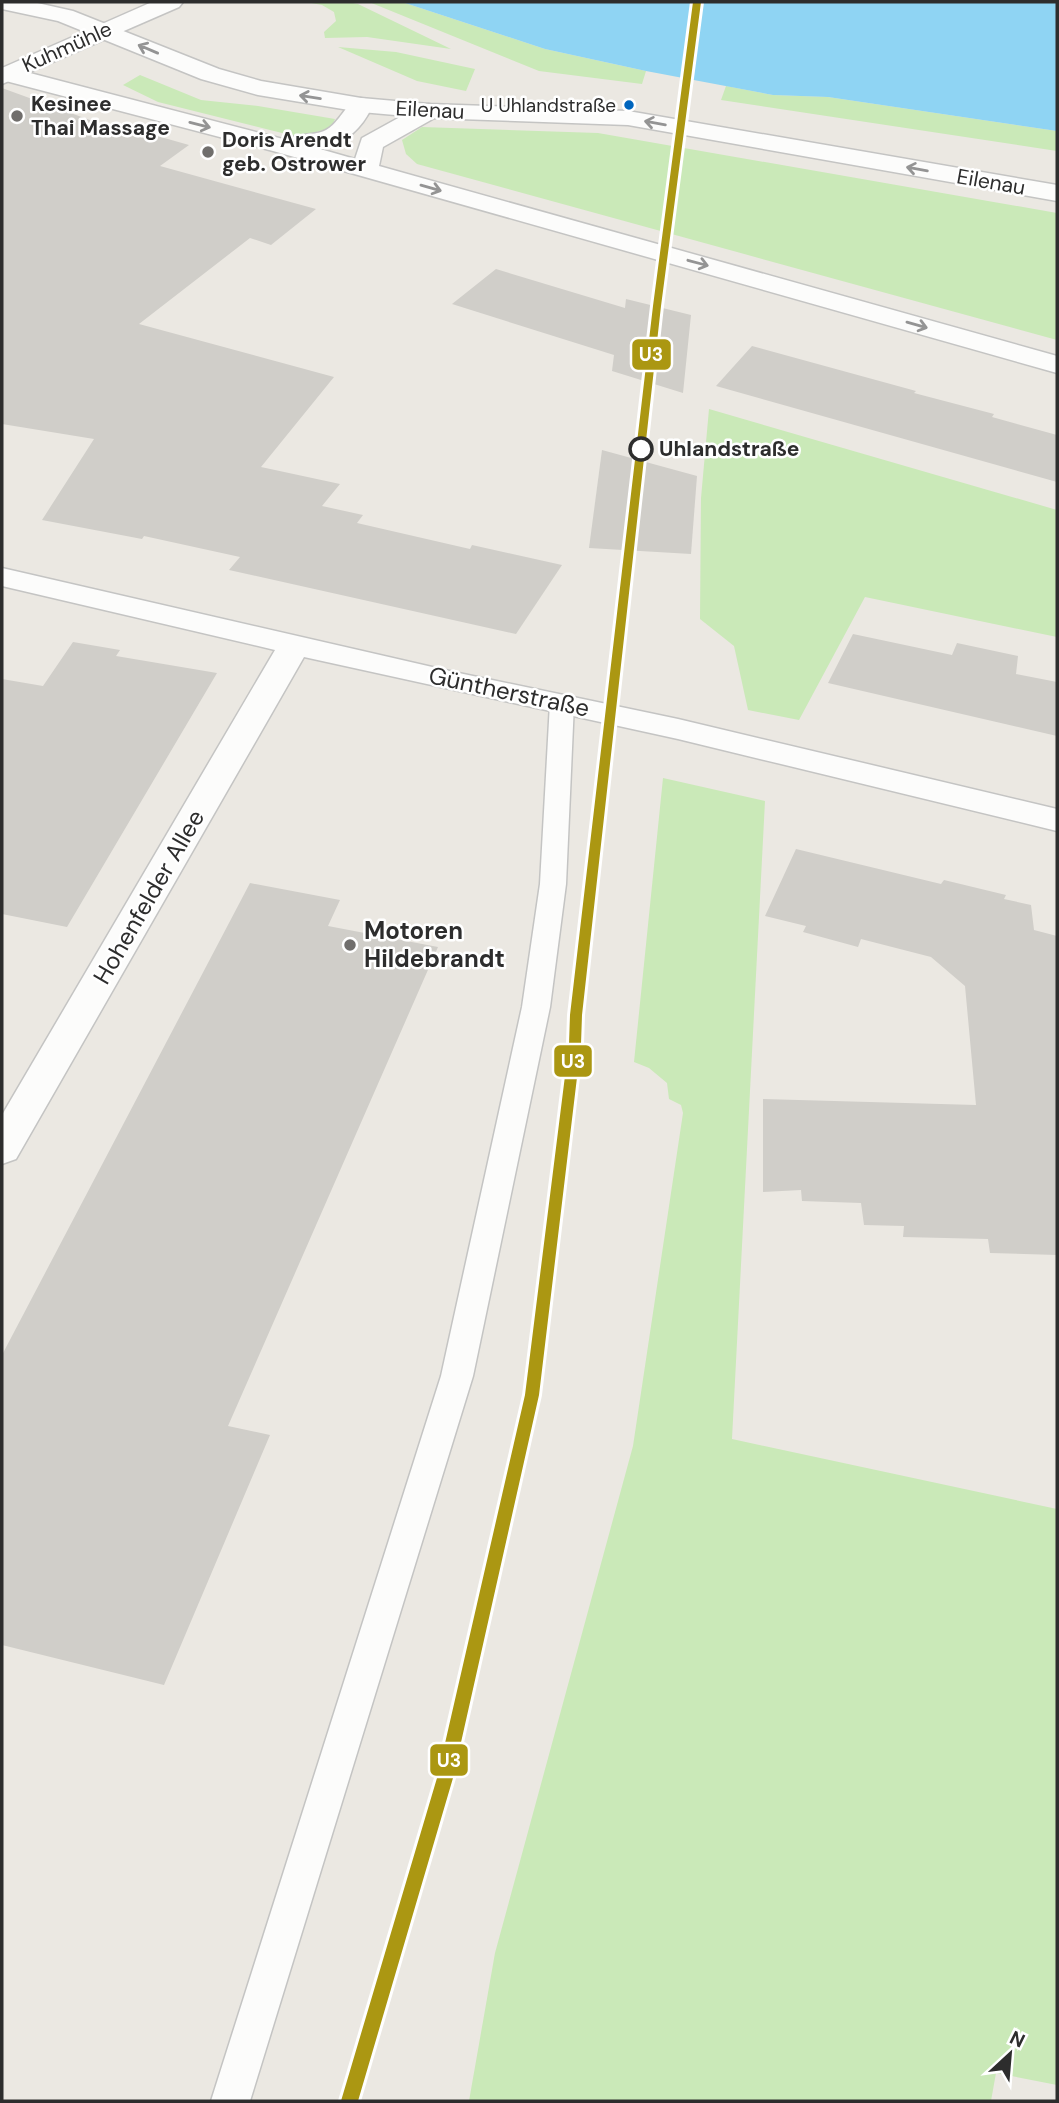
<svg xmlns="http://www.w3.org/2000/svg" width="1059" height="2103" viewBox="0 0 1059 2103" font-family="'DM Sans',sans-serif">
  <style>
    .green { fill: #cae9b8 }
    .water { fill: #8fd4f3 }
    .building { fill: #d0cec9 }
    .lines { fill: none; stroke-linecap: round; stroke-linejoin: round }
    .service-casing { stroke: #c4c4c3; stroke-width: 3 }
    .minor-casing { stroke: #c4c4c3; stroke-width: 3 }
    .tertiary-casing { stroke: #c4c4c3; stroke-width: 3 }
    .secondary-casing { stroke: #c4c4c3; stroke-width: 3 }
    .service { fill: #fcfcfb; fill-rule: evenodd }
    .minor { fill: #fcfcfb; fill-rule: evenodd }
    .tertiary { fill: #fcfcfb; fill-rule: evenodd }
    .secondary { fill: #fcfcfb; fill-rule: evenodd }
    .metro-1-casing { stroke: #fff; stroke-width: 6 }
    .metro-1 { fill: #ab9712; fill-rule: evenodd }
    .oneway { stroke: #949494 }
    .bus-dot { fill: #0065bd; stroke: #fff; stroke-width: 2.5 }
    .poi-dot { fill: #706e6c; stroke: #fff; stroke-width: 2.5 }
    .stop-dot { fill: #fff; stroke: #2d2d2d; stroke-width: 3.5 }
    .labels { text-anchor: middle; stroke-width: 5; stroke-linejoin: round; paint-order: stroke }
    .far-bus-label { font-size: 19px; fill: #2d2d2d; stroke: #fff; text-anchor: end }
    .far-street-label { font-size: 21px; fill: #2d2d2d; stroke: #fff }
    .far-poi-label { font-size: 21px; font-weight: bold; fill: #2d2d2d; stroke: #fff; text-anchor: start }
    .far-stop-label { font-size: 21px; font-weight: bold; fill: #2d2d2d; stroke: #fff; text-anchor: start }
    .street-label { font-size: 24px; fill: #2d2d2d; stroke: #fff }
    .poi-label { font-size: 24px; font-weight: bold; fill: #2d2d2d; stroke: #fff; text-anchor: start }
    .line-badge { stroke: #fff; stroke-width: 2.5 }
    .badge-label { font-size: 19px; text-anchor: middle; font-weight: bold; fill: #fff }
  </style>
  <rect width="100%" height="100%" fill="#ebe8e2"/>
  <g class="green">
    <polygon points="306,2 348,2 358,4 451,49 367,37 325,38 324,32 336,21 334,12 322,5"/>
    <polygon points="369,2 402,2 545,49 646,71 642,84 539,71"/>
    <polygon points="338,47 396,52 475,69 466,91 417,81"/>
    <polygon points="140,75 201,100 258,106 335,119 331,128 298,137 158,102 123,85"/>
    <polygon points="726,86 773,95 828,97 1057,131 1057,151 721,100"/>
    <polygon points="422,127 598,133 1057,213 1057,340 417,164 406,154 402,140"/>
    <polygon points="709,409 1057,510 1057,637 865,597 799,720 748,710 734,646 700,619 701,498"/>
    <polygon points="663,778 765,801 732,1439 1057,1509 1057,2085 996,2073 991,2101 469,2101 495,1953 633,1446 683,1113 681,1105 669,1099 667,1083 649,1068 634,1062"/>
  </g>
  <polygon class="water" points="402,2 1057,2 1057,131 828,97 773,95 646,71 545,49"/>
  <g class="building">
    <polygon points="2,88 109,127 115,124 189,145 160,166 316,209 271,245 250,238 139,324 334,377 261,467 340,484 322,506 363,515 357,523 470,549 472,545 562,565 516,634 229,570 240,557 144,536 142,539 42,520 94,439 2,424"/>
    <polygon points="496,269 625,308 626,299 691,315 683,393 612,371 614,355 452,304"/>
    <polygon points="752,346 916,391 914,393 994,414 992,417 1057,435 1057,482 716,386"/>
    <polygon points="602,450 697,476 691,554 589,548"/>
    <polygon points="853,634 952,655 957,643 1018,656 1016,674 1057,682 1057,736 828,683"/>
    <polygon points="73,642 120,650 116,656 217,673 67,927 2,914 2,679 43,686"/>
    <polygon points="796,849 941,884 944,880 1006,895 1004,899 1031,905 1034,930 1057,936 1057,1255 990,1253 988,1239 903,1237 904,1226 864,1225 861,1203 802,1201 801,1190 763,1192 763,1099 976,1105 965,986 931,957 861,939 858,947 803,932 806,926 765,916"/>
    <polygon points="250,883 340,900 328,926 438,947 228,1426 270,1435 164,1685 2,1645 2,1355"/>
  </g>
  <g class="lines">
    <defs>
      <polygon id="service" points="562,696 571,698 574,703 566,884 550,1007 473,1376 250,2101 211,2101 441,1376 522,1007 540,884 550,703 553,698"/>
      <g id="minor">
        <path d="M7,67l276,72c44,-10 41,2 69,-39l9,-2 9,2 3,5c-12,25 -26,37 -53,44l35,10 7,-21 58,-32 9,-2 9,2 3,5 -3,5 -55,31 -4,19 678,190v17l-784,-222 -271,-71v-12z"/>
        <polygon points="2,568 454,672 678,719 1057,809 1057,831 678,739 304,657 16,1159 2,1164 2,1115 275,650 2,586"/>
      </g>
      <polygon id="tertiary" points="2,2 33,2 73,11 219,69 261,81 361,98 429,104 628,111 1057,185 1057,201 628,125 429,118 361,112 258,95 201,79 58,21 2,9"/>
      <polygon id="secondary" points="152,2 183,2 179,7 2,84 2,68"/>
    </defs>
    <use href="#service" class="service-casing"/>
    <use href="#minor" class="minor-casing"/>
    <use href="#tertiary" class="tertiary-casing"/>
    <use href="#secondary" class="secondary-casing"/>
    <use href="#service" class="service"/>
    <use href="#minor" class="minor"/>
    <use href="#tertiary" class="tertiary"/>
    <use href="#secondary" class="secondary"/>
    <defs>
      <polygon id="metro-1" points="693,2 701,2 661,306 582,1015 581,1044 539,1395 453,1778 358,2101 341,2101 437,1778 525,1395 569,1044 570,1015 653,306"/>
    </defs>
    <use href="#metro-1" class="metro-1-casing"/>
    <use href="#metro-1" class="metro-1"/>
  </g>
  <defs><path id="oneway-shaft" d="M-6 0H5M1.5-3L5.5 0L1.5 3" fill="none" stroke-width="1.6" stroke-linecap="round" stroke-linejoin="round" transform="scale(1.75)"/></defs>
  <g class="oneway">
    <use href="#oneway-shaft" transform="translate(148 49) rotate(-157)"/>
    <use href="#oneway-shaft" transform="translate(310 97) rotate(-171)"/>
    <use href="#oneway-shaft" transform="translate(655 123) rotate(-170)"/>
    <use href="#oneway-shaft" transform="translate(200 125) rotate(14)"/>
    <use href="#oneway-shaft" transform="translate(917 169) rotate(-170)"/>
    <use href="#oneway-shaft" transform="translate(431 188) rotate(16)"/>
    <use href="#oneway-shaft" transform="translate(698 263) rotate(15)"/>
    <use href="#oneway-shaft" transform="translate(917 325) rotate(16)"/>
  </g>
  <circle class="bus-dot" cx="629" cy="105" r="6"/>
  <g class="poi-dot">
    <circle cx="17" cy="116" r="7"/>
    <circle cx="208" cy="152" r="7"/>
    <circle cx="350" cy="945" r="7"/>
  </g>
  <circle class="stop-dot" cx="641" cy="449" r="11"/>
  <g class="labels">
    <g class="far-bus-label">
      <text x="616" y="112">U Uhlandstraße</text>
    </g>
    <g class="far-street-label">
      <text transform="translate(67 47) rotate(-24)" y="7">Kuhmühle</text>
      <text transform="translate(430 110) rotate(3)" y="7">Eilenau</text>
      <text transform="translate(991 182) rotate(10)" y="7">Eilenau</text>
    </g>
    <g class="far-poi-label">
      <text x="31" y="111">Kesinee<tspan x="31" dy="24">Thai Massage</tspan></text>
      <text x="222" y="147">Doris Arendt<tspan x="222" dy="24">geb. Ostrower</tspan></text>
    </g>
    <g class="far-stop-label">
      <text x="659" y="456">Uhlandstraße</text>
    </g>
    <g class="street-label">
      <text transform="translate(509 692) rotate(12)" y="8">Güntherstraße</text>
      <text transform="translate(149 897) rotate(-60)" y="8">Hohenfelder Allee</text>
    </g>
    <g class="poi-label">
      <text x="364" y="939">Motoren<tspan x="364" dy="28">Hildebrandt</tspan></text>
    </g>
  </g>
  <g class="line-badge">
    <rect x="631" y="338" width="41" height="33" rx="7" fill="#ab9712"/>
    <rect x="553" y="1044" width="40" height="34" rx="7" fill="#ab9712"/>
    <rect x="429" y="1743" width="40" height="34" rx="7" fill="#ab9712"/>
  </g>
  <g class="badge-label">
    <text x="651" y="361">U3</text>
    <text x="573" y="1068">U3</text>
    <text x="449" y="1767">U3</text>
  </g>
  <rect width="1059" height="2103" fill="none" stroke="#2d2d2d" stroke-width="7"/>
  <g transform="translate(1010 2054) rotate(26)" stroke="#ffffff" stroke-width="5" paint-order="stroke">
  <path d="M0-5L12 26L0 18L-12 26Z" fill="#2d2d2d"/>
  <text y="-10" font-size="19" font-weight="bold" text-anchor="middle" fill="#2d2d2d">N</text>
  </g>
</svg>
